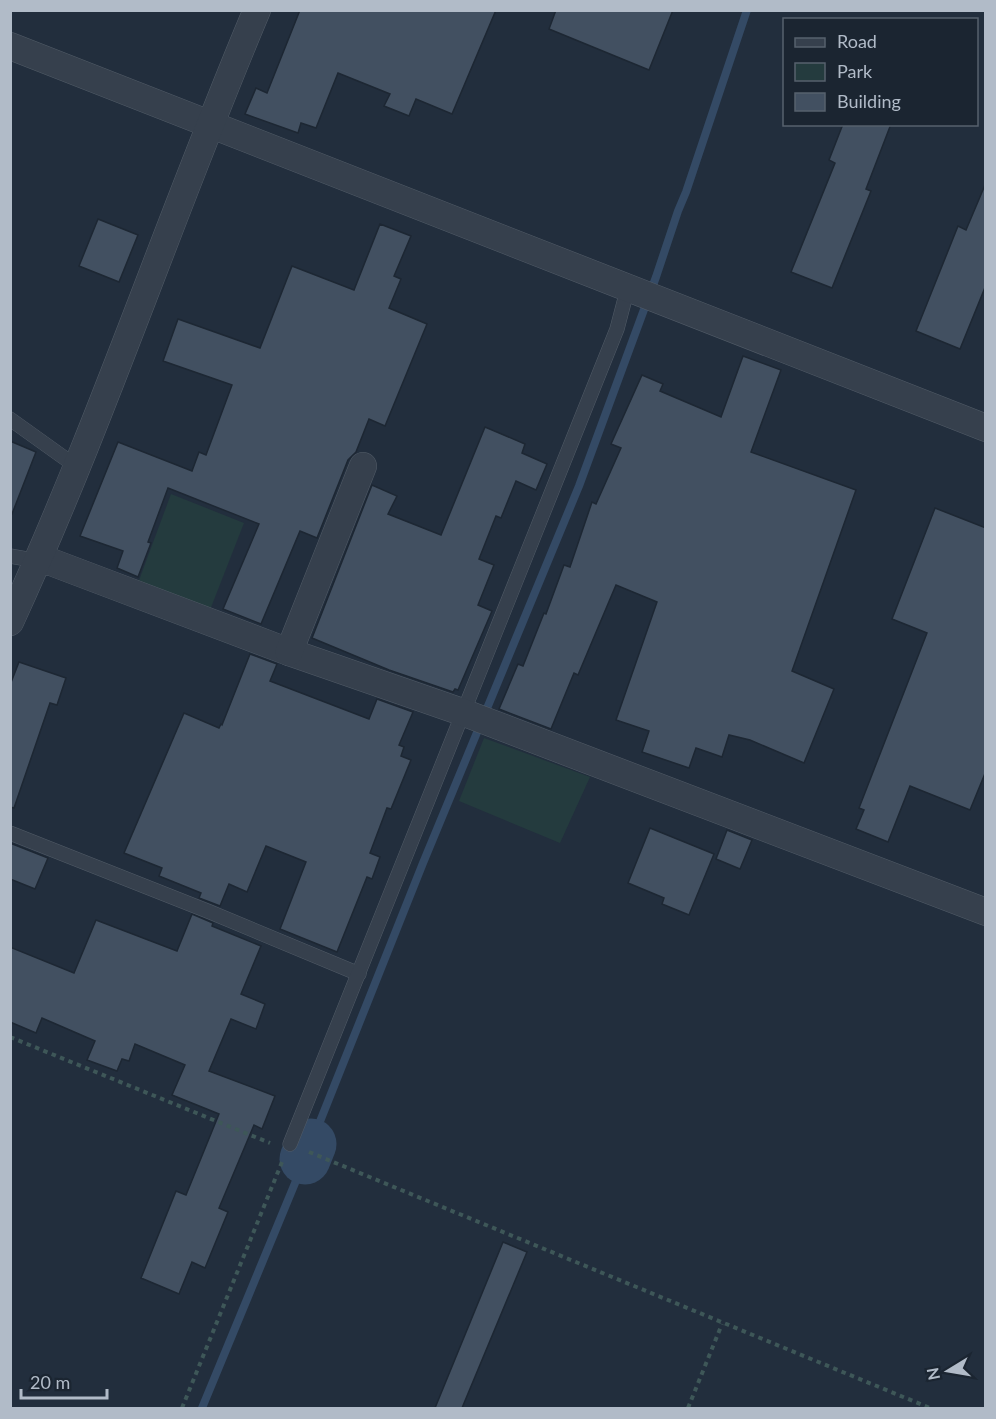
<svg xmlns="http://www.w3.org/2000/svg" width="996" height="1419" viewBox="0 0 996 1419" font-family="Lato,sans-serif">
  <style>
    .green { fill: #243b3e }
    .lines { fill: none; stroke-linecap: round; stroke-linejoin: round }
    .stream { stroke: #344a65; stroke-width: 8 }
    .river { stroke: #344a65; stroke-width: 51 }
    .building { fill: #425061; stroke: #1d2733; stroke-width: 1.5 }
    .service-casing { stroke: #515b67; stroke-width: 15 }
    .minor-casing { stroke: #515b67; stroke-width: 28 }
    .path { stroke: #3e5758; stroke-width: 4; stroke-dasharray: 4.5 4.5; stroke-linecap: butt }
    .service { stroke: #36404d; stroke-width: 14 }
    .minor { stroke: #36404d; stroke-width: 27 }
  </style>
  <rect width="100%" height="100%" fill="#222e3d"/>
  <g class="green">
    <polygon points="171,494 244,523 210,610 138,583"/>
    <polygon points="484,738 590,777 560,843 459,801"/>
  </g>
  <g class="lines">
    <g class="stream">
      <polyline points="311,1144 423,863 579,486 656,277 678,211 686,192 747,10"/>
      <polyline points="202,1408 305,1159"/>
    </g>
    <polyline class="river" points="305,1159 311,1144"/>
  </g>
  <g class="building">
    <polygon points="300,10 496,10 452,114 416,99 409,116 384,106 390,94 338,73 316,128 301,123 298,133 245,114 256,88 267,93"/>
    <polygon points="556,10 673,10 649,70 549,29"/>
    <polygon points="843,124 891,124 866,189 871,191 832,288 791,272 835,163 829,160"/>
    <polygon points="985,185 986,285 960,349 916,331 958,226 966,230"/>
    <polygon points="98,219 138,235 119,282 79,266"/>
    <polygon points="380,224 411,236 394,276 401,279 389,308 427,324 385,426 369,419 356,452 348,460 317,538 300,531 261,624 223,609 259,524 168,488 148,542 151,543 138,577 117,568 123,551 80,536 118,442 192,471 199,452 206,455 232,385 163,361 178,319 260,348 292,266 354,290"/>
    <polygon points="743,356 781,370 751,452 856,490 792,671 834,689 804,763 750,740 729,735 722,757 696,748 689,768 642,752 649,731 616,720 657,602 616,585 578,675 574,673 551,729 499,709 518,664 523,666 544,613 546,614 564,565 570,567 592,502 596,504 621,448 611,444 642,375 663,384 660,391 721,417"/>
    <polygon points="485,427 525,444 522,453 547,464 536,490 516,481 501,518 496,516 479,559 494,565 478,605 492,611 458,690 455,689 453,692 389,670 312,638 372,485 397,496 388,514 441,535"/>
    <polygon points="10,441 36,452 12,514 10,513"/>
    <polygon points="935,508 986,528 986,771 970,810 910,786 888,842 856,829 864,810 859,808 927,633 892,619"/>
    <polygon points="250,654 277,664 270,681 369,719 377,699 413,712 399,745 404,747 401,756 411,760 391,809 387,808 370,853 380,857 372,879 367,877 337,952 280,929 306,862 266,846 247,892 229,884 220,906 199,898 201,893 159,876 162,868 124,853 184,713 219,728 221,724 222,725"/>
    <polygon points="19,662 66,678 57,705 50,703 14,808 10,807 10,685"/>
    <polygon points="650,828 714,854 689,915 662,904 664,898 628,883"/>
    <polygon points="727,830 752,840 740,869 716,859"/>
    <polygon points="10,843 48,858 35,889 10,879"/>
    <polygon points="192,914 213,923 212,926 261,946 241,994 265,1004 256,1029 231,1019 209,1071 275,1096 262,1129 254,1125 219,1208 228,1212 205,1268 192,1262 179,1294 141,1278 176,1191 186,1195 219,1114 172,1095 185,1065 135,1044 129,1061 122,1059 117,1071 87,1060 95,1041 42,1018 36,1033 10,1022 10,947 74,973 96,920 177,951"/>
    <polygon points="503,1242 527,1252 462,1408 435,1408"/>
  </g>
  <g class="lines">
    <defs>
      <g id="service">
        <polyline points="10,419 77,467"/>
        <polyline points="10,556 38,561"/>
        <polyline points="10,833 210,912 359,974"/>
        <polyline points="290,1144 617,329 628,287"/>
      </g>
      <g id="minor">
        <polyline points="10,46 986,428"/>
        <polyline points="38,561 51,562 289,652 462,712 986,912"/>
        <path d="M10,622c92,-200 161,-409 247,-612"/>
        <polyline points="289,652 363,466"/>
      </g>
    </defs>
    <use href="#service" class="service-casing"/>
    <use href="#minor" class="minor-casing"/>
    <g class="path">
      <polyline points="10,1037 270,1143"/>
      <polyline points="309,1152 930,1408"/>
      <polyline points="182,1408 282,1162"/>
      <polyline points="688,1408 722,1324"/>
    </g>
    <use href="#service" class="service"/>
    <use href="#minor" class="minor"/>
  </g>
  <rect width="996" height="1419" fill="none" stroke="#b1bbc8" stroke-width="24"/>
  <rect x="783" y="18" width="195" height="108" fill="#1b2531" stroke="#57616d" stroke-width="1.5"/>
  <rect x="795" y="38" width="30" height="9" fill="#36404d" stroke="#57616d" stroke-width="1.5"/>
  <text x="837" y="48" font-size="18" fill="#b1bbc8">Road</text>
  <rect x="795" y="63" width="30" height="18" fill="#243b3e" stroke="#57616d" stroke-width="1.5"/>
  <text x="837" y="78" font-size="18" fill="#b1bbc8">Park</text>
  <rect x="795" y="93" width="30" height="18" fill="#425061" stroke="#57616d" stroke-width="1.5"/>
  <text x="837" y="108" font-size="18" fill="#b1bbc8">Building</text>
  <g transform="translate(948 1371) rotate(259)" stroke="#1b2531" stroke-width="4.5" paint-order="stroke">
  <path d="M0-4.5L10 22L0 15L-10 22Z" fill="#b1bbc8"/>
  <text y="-9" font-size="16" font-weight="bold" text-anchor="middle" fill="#b1bbc8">N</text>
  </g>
  <path d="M21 1389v9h86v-9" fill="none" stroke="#b1bbc8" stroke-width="3"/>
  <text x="30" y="1389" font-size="18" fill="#b1bbc8" stroke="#1b2531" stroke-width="4.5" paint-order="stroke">20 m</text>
</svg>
